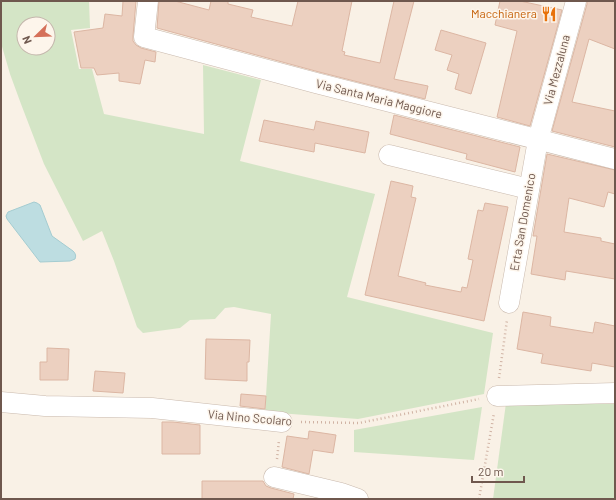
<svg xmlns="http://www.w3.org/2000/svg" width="616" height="500" viewBox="0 0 616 500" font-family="Barlow,sans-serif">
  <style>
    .green { fill: #d4e5c6; fill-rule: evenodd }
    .water { fill: #bddde1; stroke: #a4ccd1 }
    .building { fill: #ecd0c0; stroke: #dcb6a3 }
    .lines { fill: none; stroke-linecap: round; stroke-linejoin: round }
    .street-casing { stroke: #c9b9ad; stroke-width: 21 }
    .path { stroke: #d0b3a4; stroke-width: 2.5; stroke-dasharray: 1 3; stroke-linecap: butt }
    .street { stroke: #fff; stroke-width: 20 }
    .labels { text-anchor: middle; stroke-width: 3; stroke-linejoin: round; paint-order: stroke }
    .food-label { font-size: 12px; fill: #c56008; stroke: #fdf5eb; text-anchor: end }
    .street-label { font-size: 12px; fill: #6f584e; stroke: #fdf5eb }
  </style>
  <rect width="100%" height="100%" fill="#f9f1e6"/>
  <g class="green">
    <path d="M1,1h88l1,27 -19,2 8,39h13l12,45 100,20 -1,-69 58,15 -21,81 135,33 -28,103 146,36 -9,61 -126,25 -93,-7 6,-98 -37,-7 -9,1 -10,11 -25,1 -10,8 -37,5 -6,-6 -23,-66 -12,-30 -19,10 -39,-77 -23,-60 -11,-30 -9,-31zM24,24h24v24h-24z"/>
    <polygon points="506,403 615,404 615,499 493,499"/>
    <polygon points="482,407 474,460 354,452 354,430"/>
  </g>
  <path class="water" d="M34,202l3,1 3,2 12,31 21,15c3,3 3,5 2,8l-5,2 -30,1 -33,-43 -1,-3 2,-4z"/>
  <g class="building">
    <polygon points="123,1 136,1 133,36 133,41 136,45 141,48 156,52 155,62 145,60 140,84 119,81 119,73 97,75 94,68 81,68 74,32 103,28 105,14 122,16"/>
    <polygon points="159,1 175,1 209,10 211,1 228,1 228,4 253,10 251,17 292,26 298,1 352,1 342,51 345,52 344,55 380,63 394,1 414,1 394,79 428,86 425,99 319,72 157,28"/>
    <polygon points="500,1 520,1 562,10 530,126 497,117 517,31 495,25"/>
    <polygon points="587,1 615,1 615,49 589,39 572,102 615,111 615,147 552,131 587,4"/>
    <polygon points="441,30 486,43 471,94 455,89 459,74 447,70 452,55 435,50"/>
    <polygon points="394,115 520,147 515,172 466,159 467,154 390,134"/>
    <polygon points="264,120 314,130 316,121 369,132 365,153 315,143 314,152 259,141"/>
    <polygon points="547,154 615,170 615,194 608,192 604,207 569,198 564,232 601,238 601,241 615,244 615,279 566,271 565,280 531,274 537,236 533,236"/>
    <polygon points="391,181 413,186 411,197 416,198 398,276 426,283 425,285 461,292 462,287 467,288 473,260 468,259 478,210 483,211 485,203 508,207 484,321 365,295"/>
    <polygon points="523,312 551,317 550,326 593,333 595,322 615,326 615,367 592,363 591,371 541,363 543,354 517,349"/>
    <polygon points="206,339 250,340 249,362 247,362 247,381 205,379"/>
    <polygon points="47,348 69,349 68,380 40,380 40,362 47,362"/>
    <polygon points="95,371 125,373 123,393 93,391"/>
    <polygon points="241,394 266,396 265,409 240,406"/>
    <polygon points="162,422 173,422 200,425 200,454 162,454"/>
    <polygon points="309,431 336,435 333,453 313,450 309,474 282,467 287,436 308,439"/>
    <polygon points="202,481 263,481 266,486 271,488 294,494 293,499 202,499"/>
  </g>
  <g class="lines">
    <defs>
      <g id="street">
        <polyline points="148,1 144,37 316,83 615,159"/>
        <polyline points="389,155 529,189"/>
        <polyline points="509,303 538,140 576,1"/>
        <polyline points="497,396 615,393"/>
        <polyline points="1,402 45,406 152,408 282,422"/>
        <polyline points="274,477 341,493 358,499"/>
      </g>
    </defs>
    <use href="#street" class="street-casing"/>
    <g class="path">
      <polyline points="499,378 507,320"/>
      <polyline points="301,422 359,423 479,399"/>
      <polyline points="277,459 279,440"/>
      <polyline points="479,499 494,413"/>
    </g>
    <use href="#street" class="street"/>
  </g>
  <defs>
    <symbol id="restaurant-bare" viewBox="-9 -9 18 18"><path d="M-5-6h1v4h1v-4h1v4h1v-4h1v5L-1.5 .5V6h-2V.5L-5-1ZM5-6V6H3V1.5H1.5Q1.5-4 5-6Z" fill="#e8710a" stroke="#fdf5eb" stroke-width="2.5" paint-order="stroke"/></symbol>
  </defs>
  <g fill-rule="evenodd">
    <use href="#restaurant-bare" x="538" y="3" width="22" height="22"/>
  </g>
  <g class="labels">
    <g class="food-label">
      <text x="537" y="18">Macchianera</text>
    </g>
    <g class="street-label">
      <text transform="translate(557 70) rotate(-75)" y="4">Via Mezzaluna</text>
      <text transform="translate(379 99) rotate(14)" y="4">Via Santa Maria Maggiore</text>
      <text transform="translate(523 222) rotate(-80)" y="4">Erta San Domenico</text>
      <text transform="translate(250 418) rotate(5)" y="4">Via Nino Scolaro</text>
    </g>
  </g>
  <rect width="616" height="500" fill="none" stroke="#6f584e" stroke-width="4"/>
  <g transform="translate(36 36) rotate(247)"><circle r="19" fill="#fdf5eb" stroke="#c4b6ac"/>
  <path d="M0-3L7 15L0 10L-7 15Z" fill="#d57059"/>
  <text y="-6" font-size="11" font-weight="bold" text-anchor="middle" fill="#6f584e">N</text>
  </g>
  <path d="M472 476v6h52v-6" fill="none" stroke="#6f584e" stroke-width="2"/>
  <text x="478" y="476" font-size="12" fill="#6f584e" stroke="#fdf5eb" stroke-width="3" paint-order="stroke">20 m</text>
</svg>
